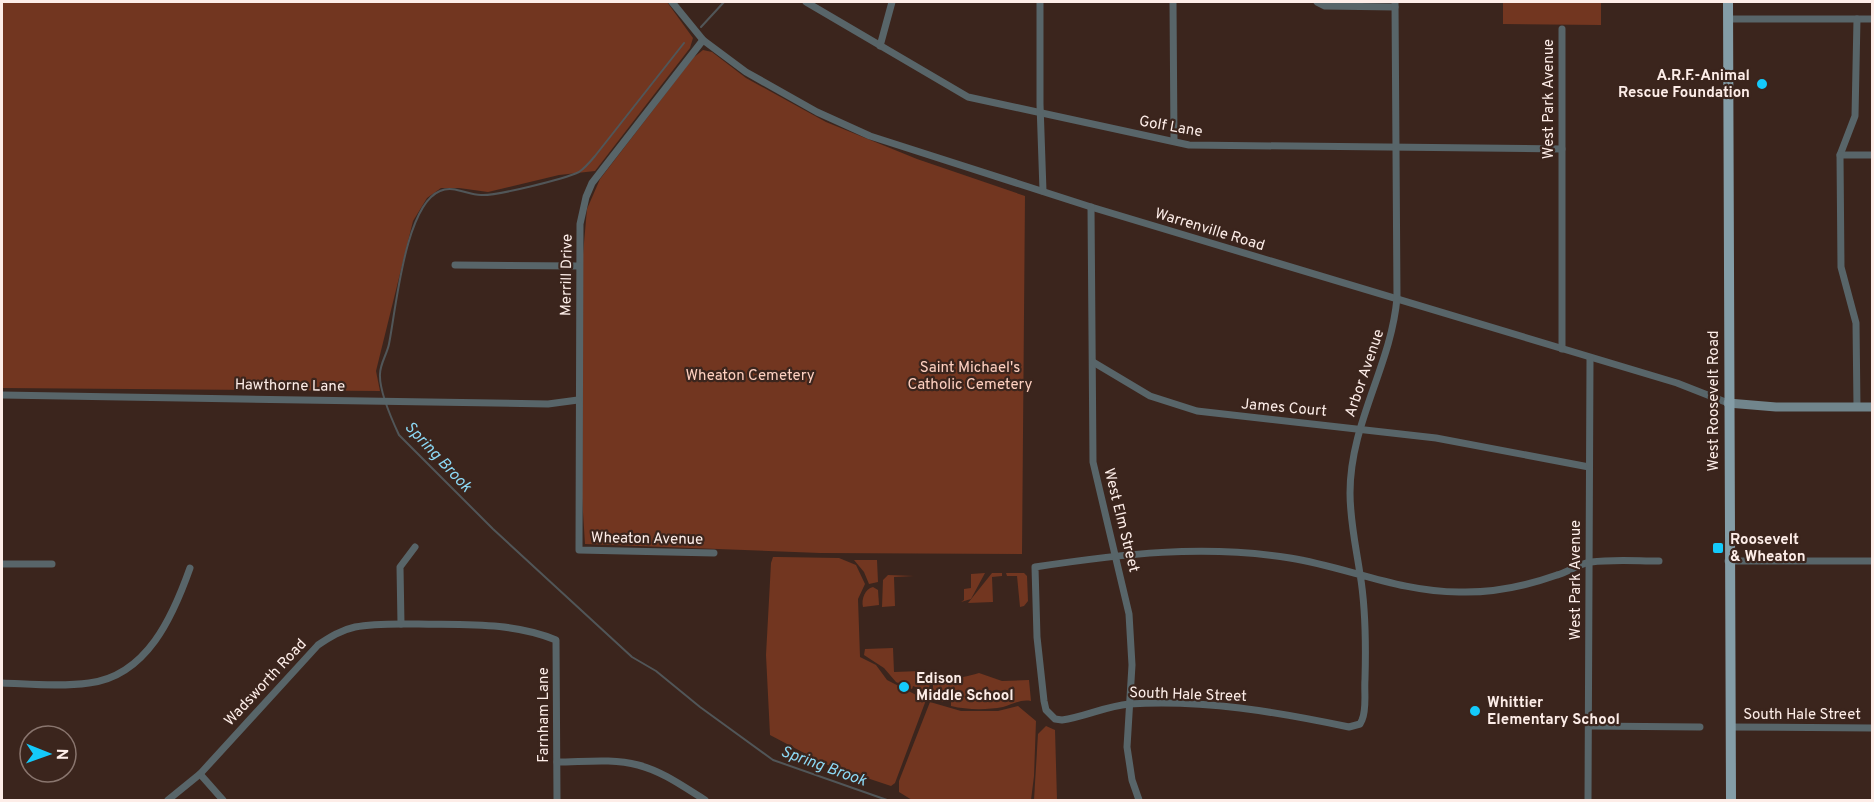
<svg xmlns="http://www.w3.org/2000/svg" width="1874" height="802" viewBox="0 0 1874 802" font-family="Overpass,sans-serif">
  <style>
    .green { fill: #723620 }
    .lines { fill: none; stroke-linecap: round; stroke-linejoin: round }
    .stream { stroke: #515658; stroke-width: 2 }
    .street { stroke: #586569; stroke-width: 7 }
    .secondary { stroke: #71858c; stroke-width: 9 }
    .primary { stroke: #849da7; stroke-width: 10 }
    .poi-dot { fill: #14cafb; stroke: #3b251d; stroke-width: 2 }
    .labels { text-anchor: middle; stroke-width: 4.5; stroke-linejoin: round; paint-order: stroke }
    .poi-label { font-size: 15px; font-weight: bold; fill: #fdede8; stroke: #3b251d; text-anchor: start }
    .street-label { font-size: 15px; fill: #fdede8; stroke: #3b251d }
    .park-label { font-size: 15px; fill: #fed0c0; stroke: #3b251d }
    .water-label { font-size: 16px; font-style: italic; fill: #8cd8f4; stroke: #3b251d }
  </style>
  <rect width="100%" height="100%" fill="#3b251d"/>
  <g class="green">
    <polygon points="2,2 667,2 693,38 690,48 595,171 559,175 488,192 459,188 441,188 427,198 413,221 376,371 380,391 2,388"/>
    <polygon points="1503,2 1601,2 1601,25 1503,24"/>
    <polygon points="703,50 712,52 746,78 826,122 917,159 1025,196 1022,554 820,553 585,544 582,497 583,254 587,209 600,179 693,58"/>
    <polygon points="779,557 839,558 856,565 865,584 858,599 860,657 876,665 887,680 926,700 895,783 891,786 825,764 770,735 766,655 771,563 773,557"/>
    <polygon points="854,560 877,560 878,582 869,584 864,572"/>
    <polygon points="985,573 971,599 961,602 964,600 964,589 971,588 971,574"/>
    <polygon points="992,573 1002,573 1002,576 992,577 993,602 968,603"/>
    <polygon points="1006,573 1024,573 1027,576 1028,601 1024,606 1020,607 1017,576 1007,576"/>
    <polygon points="888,575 914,576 894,577 895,606 882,607 883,580"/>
    <path d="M873,587l5,3 1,15 -16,2c-2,-8 2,-18 10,-20z"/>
    <polygon points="893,648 894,672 921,671 927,674 930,684 927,695 917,691 918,688 913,686 912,689 896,682 884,668 864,655 865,649"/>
    <path d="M979,673l23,8 27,-1 2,21c-10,-2 -18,3 -28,6 -16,3 -36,3 -52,-1v-4l-7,-3 -1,3 -10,-5v-20c17,3 29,1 46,-4z"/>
    <polygon points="930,702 961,711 998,711 1018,706 1036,721 1034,776 1031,800 912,800 899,792 899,781"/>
    <polygon points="1046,726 1055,730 1057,800 1034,800 1038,734"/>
  </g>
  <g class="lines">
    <g class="stream">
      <polyline points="701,27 724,2"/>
      <path d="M684,43l-89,113c-5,6 -10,12 -16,16 -15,7 -82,24 -98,23 -14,0 -27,-10 -41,-4 -35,14 -44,118 -51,153 -2,10 -9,20 -9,30 -1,17 12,46 19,61l94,94 139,128 24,14 44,36 73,53 114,40"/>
    </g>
    <g class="street">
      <polyline points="672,2 703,40 746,72 817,112 870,136 1091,207 1677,383 1728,403"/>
      <polyline points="806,2 968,97 1189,145 1562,149"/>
      <polyline points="1040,2 1040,104 1043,191"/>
      <polyline points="1173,2 1174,141"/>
      <polyline points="1317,2 1325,6 1395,7"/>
      <path d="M1395,2l2,296c-6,68 -47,125 -47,195 0,28 6,54 10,81 6,35 6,70 5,105 -1,13 2,30 -3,41l-2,4 -11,3c-72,-15 -146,-28 -220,-23 -23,2 -44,13 -67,16l-7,-1 -9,-9 -2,-9 -7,-64 -2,-70c86,-13 168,-23 255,-9 57,9 109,34 169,34 33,1 67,-6 98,-17 11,-3 23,-12 34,-13 22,-3 46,-1 68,-1"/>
      <polyline points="1728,19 1872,19"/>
      <polyline points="1857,19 1855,116 1840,155 1841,267 1856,323 1857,407"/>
      <polyline points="1562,29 1562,349"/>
      <polyline points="703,40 592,183 586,197 580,224 579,550 714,553"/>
      <polyline points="880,46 892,2"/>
      <polyline points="1840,155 1872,155"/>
      <polyline points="1091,207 1093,462 1129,614 1132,665 1127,747 1132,780 1139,800"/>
      <polyline points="455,265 579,266"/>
      <polyline points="1093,362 1150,396 1197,411 1436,438 1589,467"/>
      <polyline points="2,395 548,404 578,400"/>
      <polyline points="1728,561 1872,561"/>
      <polyline points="2,564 52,564"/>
      <polyline points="401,624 400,567 415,547"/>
      <path d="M2,683c28,1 59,4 87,0 58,-7 84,-67 101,-115"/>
      <polyline points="1589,726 1700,727"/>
      <polyline points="1730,727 1872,728"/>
      <path d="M557,762c26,0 55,-4 81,3 24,6 46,22 67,35"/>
      <polyline points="200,774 223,800"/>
      <path d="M168,800l32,-26 118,-129c12,-8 23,-15 37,-18 20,-4 43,-3 64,-3 45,1 94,-2 137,16l1,160"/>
      <polyline points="1588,800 1590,359"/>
    </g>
    <polyline class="secondary" points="1728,403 1776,407 1872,407"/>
    <polyline class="primary" points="1728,2 1731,800"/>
  </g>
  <g class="poi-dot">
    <circle cx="1762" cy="84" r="6"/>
    <rect x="1712" y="542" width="12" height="12" rx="3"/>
    <circle cx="904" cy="687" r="6"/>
    <circle cx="1475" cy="711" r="6"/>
  </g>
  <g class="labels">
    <g class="poi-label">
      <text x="1750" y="80" text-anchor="end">A.R.F.-Animal<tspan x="1750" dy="17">Rescue Foundation</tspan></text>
      <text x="1730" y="544">Roosevelt<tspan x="1730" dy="17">&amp; Wheaton</tspan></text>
      <text x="916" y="683">Edison<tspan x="916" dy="17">Middle School</tspan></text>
      <text x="1487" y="707">Whittier<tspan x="1487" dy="17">Elementary School</tspan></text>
    </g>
    <g class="street-label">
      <text transform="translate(1548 99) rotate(-90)" y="5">West Park Avenue</text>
      <text transform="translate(1171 126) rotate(10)" y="5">Golf Lane</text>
      <text transform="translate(1210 229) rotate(17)" y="5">Warrenville Road</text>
      <text transform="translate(566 275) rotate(-89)" y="5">Merrill Drive</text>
      <text transform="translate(1364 373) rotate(-71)" y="5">Arbor Avenue</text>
      <text transform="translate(290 385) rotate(1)" y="5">Hawthorne Lane</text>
      <text transform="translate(1713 401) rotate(-90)" y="5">West Roosevelt Road</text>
      <text transform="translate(1284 407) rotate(5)" y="5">James Court</text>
      <text transform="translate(1122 520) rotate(76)" y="5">West Elm Street</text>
      <text transform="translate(647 538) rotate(1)" y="5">Wheaton Avenue</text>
      <text transform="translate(1575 580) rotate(-90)" y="5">West Park Avenue</text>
      <text transform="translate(265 682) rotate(-47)" y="5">Wadsworth Road</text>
      <text transform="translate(1188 694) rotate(2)" y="5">South Hale Street</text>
      <text x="1802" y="719">South Hale Street</text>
      <text transform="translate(543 715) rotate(-90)" y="5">Farnham Lane</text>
    </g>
    <g class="park-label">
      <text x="970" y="372">Saint Michael's<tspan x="970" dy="17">Catholic Cemetery</tspan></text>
      <text x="750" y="380">Wheaton Cemetery</text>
    </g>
    <g class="water-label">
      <text transform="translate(439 456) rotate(47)" y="6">Spring Brook</text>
      <text transform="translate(824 765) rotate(20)" y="6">Spring Brook</text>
    </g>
  </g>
  <rect width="1874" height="802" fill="none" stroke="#fdede8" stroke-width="6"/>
  <g transform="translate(48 754) rotate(91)"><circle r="28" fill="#3b251d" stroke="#89756e" stroke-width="1.5"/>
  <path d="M0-4.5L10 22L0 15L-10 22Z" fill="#14cafb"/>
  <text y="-9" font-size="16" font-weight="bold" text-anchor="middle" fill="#fdede8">N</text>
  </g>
</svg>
